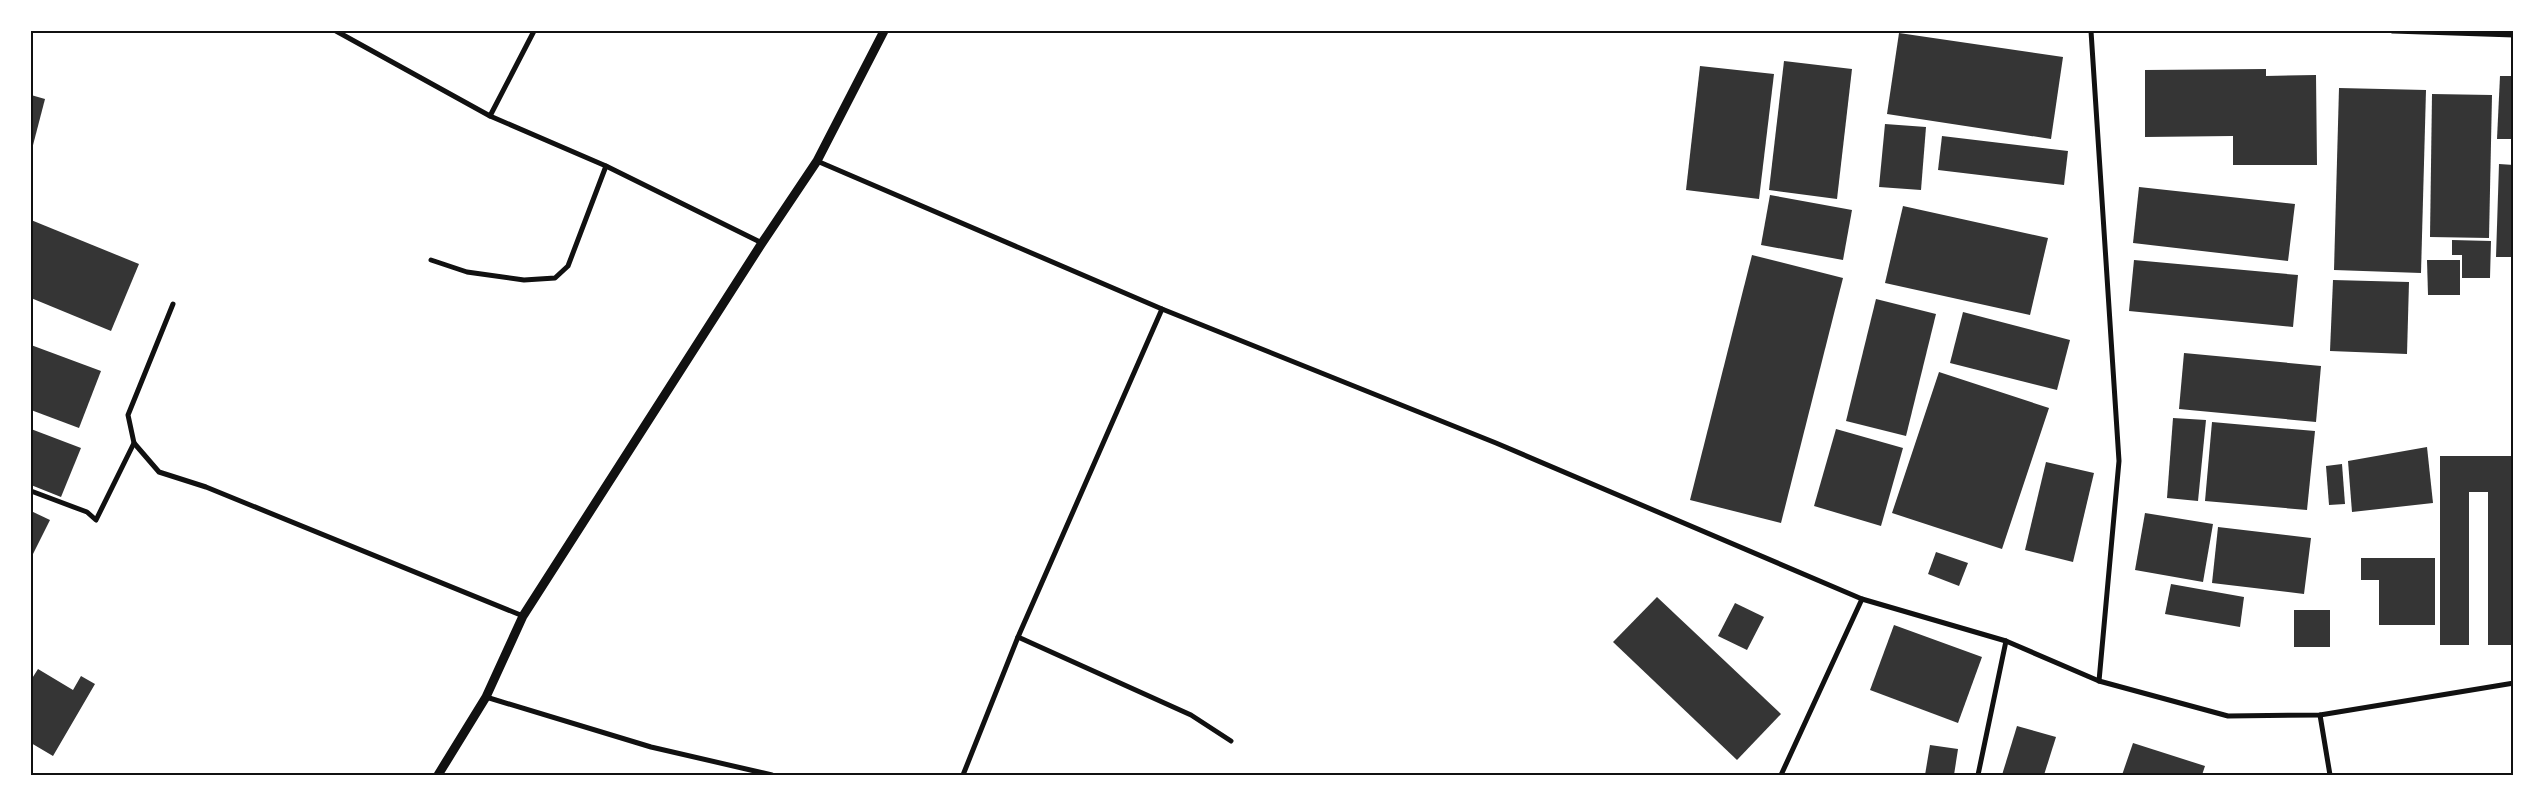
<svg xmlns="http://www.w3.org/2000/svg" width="2545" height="806" viewBox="0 0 2545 806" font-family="'Sofia Sans Condensed',sans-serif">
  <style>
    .building { fill: #353535 }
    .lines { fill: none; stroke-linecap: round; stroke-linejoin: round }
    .minor { stroke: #111; stroke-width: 5 }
    .tertiary { stroke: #111; stroke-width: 9 }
    .neatline { fill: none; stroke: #111; stroke-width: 2 }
  </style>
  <rect width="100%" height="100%" fill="#fff"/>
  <g class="building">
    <polygon points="1899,33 2063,57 2051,139 1887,114"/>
    <polygon points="1784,61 1852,69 1837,199 1769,190"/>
    <polygon points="1700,66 1774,74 1759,199 1686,190"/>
    <polygon points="2266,69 2266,76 2316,75 2317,165 2233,165 2233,136 2145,137 2145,70"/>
    <polygon points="2500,76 2514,76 2514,139 2497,139"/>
    <polygon points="2339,88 2426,90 2421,273 2334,270"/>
    <polygon points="2432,94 2492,95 2489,238 2430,237"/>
    <polygon points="31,95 45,99 32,149 31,149"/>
    <polygon points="1885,124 1926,127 1921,190 1879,187"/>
    <polygon points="1942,136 2068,151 2064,185 1938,170"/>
    <polygon points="2499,164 2514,165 2514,257 2496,257"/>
    <polygon points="2139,187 2295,204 2288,261 2133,243"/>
    <polygon points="1770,195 1852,210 1843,260 1761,245"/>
    <polygon points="1903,206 2048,238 2030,315 1885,283"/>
    <polygon points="31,220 139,264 111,331 31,298"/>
    <polygon points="2452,240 2491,241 2490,278 2462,278 2462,255 2452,255"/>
    <polygon points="1752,255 1843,278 1781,523 1690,500"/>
    <polygon points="2134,260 2298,275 2293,327 2129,311"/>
    <polygon points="2427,260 2460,260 2460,295 2428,295"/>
    <polygon points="2333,280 2409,282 2407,354 2330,351"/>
    <polygon points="1876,299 1936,314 1906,436 1846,421"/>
    <polygon points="1963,312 2070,340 2057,390 1950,363"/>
    <polygon points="31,345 101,371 79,428 31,410"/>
    <polygon points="2184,353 2321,366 2316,422 2179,409"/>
    <polygon points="1939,372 2049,408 2002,549 1892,513"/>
    <polygon points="2173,418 2206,420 2198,501 2167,498"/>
    <polygon points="2212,422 2315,431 2307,510 2205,501"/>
    <polygon points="31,429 81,448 61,497 31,485"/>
    <polygon points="1836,429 1903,448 1881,526 1814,506"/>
    <polygon points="2427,447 2433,503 2352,512 2348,461"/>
    <polygon points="2440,456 2514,456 2514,645 2488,645 2488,492 2469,492 2469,645 2440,645"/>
    <polygon points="2046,462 2094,473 2073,562 2025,550"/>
    <polygon points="2342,464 2345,504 2329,505 2326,466"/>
    <polygon points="31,511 50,520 31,558"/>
    <polygon points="2145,513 2213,524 2203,582 2135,570"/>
    <polygon points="2218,527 2311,538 2304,594 2212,583"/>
    <polygon points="1936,552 1968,563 1959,586 1928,574"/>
    <polygon points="2361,558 2435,558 2435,625 2379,625 2379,580 2361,580"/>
    <polygon points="2171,584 2244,597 2240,627 2165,614"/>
    <polygon points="1657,597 1781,714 1737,760 1613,642"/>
    <polygon points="1735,603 1764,617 1747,650 1718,636"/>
    <rect x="2294" y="610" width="36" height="37"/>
    <polygon points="1894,625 1982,657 1958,723 1870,690"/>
    <polygon points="38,669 73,690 81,676 95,684 53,756 31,743 31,680"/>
    <polygon points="2017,726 2056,737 2044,775 2002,775"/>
    <polygon points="2133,743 2205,766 2202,775 2122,775"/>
    <polygon points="1930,745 1958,749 1954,775 1925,775"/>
  </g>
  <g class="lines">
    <g class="minor">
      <polyline points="336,31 490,116 606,166 762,243"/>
      <polyline points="2091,31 2119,461 2099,681"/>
      <polyline points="2393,31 2514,35"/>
      <polyline points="490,116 534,31"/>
      <polyline points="817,161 1162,309 1496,443 1862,599 2006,641 2099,681 2228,716 2320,715 2514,683"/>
      <polyline points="431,260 467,272 524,280 555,278 568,266 606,166"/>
      <polyline points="173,304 128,415 134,443 159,472 206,487 523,616"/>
      <polyline points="31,491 87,512 96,520 134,443"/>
      <polyline points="1018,637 1191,715 1231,741"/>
      <polyline points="486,697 651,747 772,775"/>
      <polyline points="2320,715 2330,775"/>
      <polyline points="963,775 1018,637 1162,309"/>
      <polyline points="1781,775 1862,599"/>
      <polyline points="1978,775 2006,641"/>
    </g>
    <polyline class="tertiary" points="438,775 486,697 523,616 762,243 817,161 884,31"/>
  </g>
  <rect width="2545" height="806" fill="none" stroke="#ffffff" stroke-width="65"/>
  <rect x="32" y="32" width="2480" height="742" class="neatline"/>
</svg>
